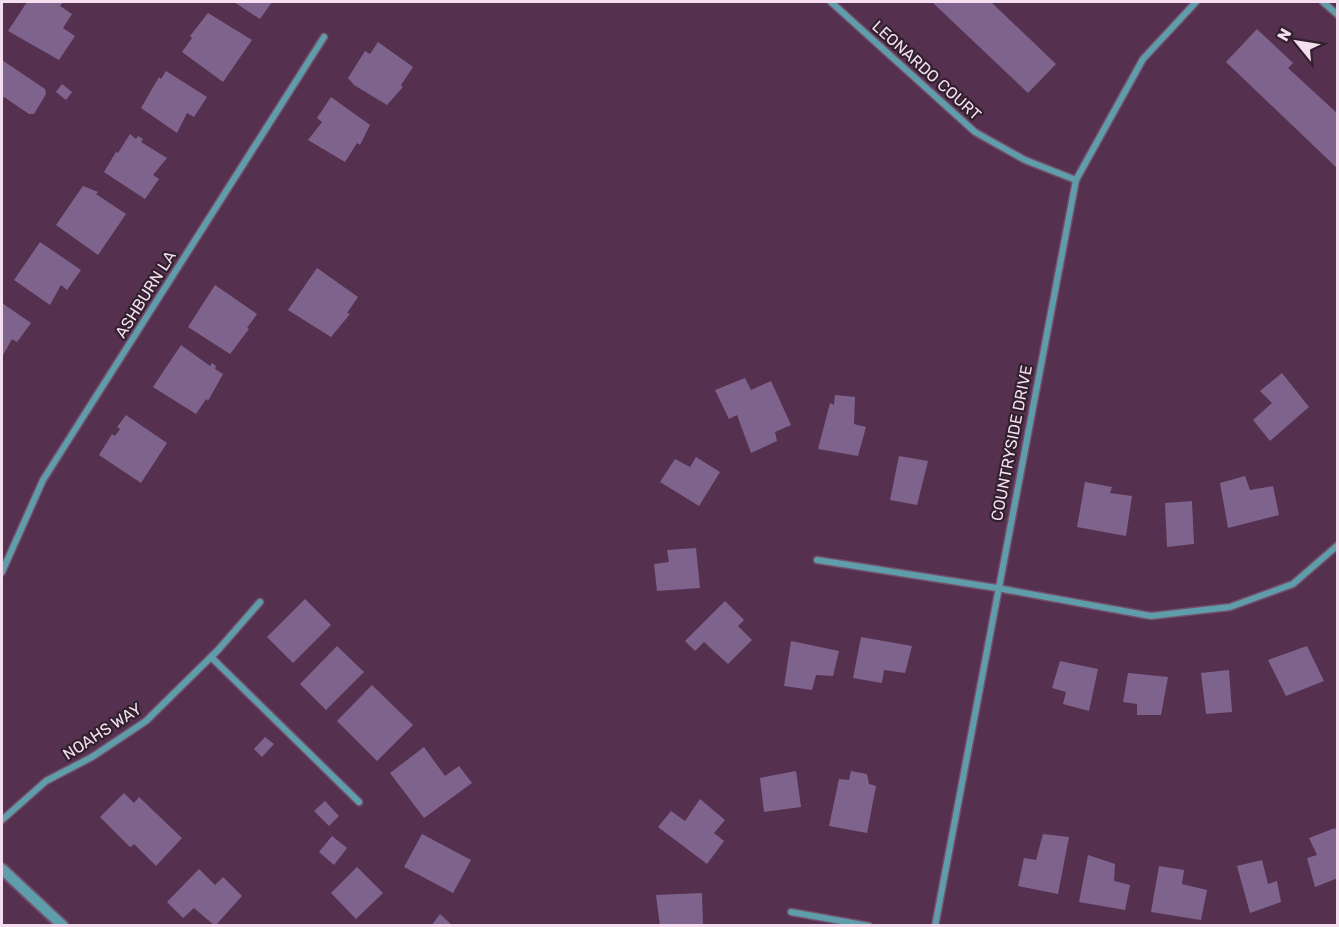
<svg xmlns="http://www.w3.org/2000/svg" width="1339" height="927" viewBox="0 0 1339 927" font-family="Rubik,sans-serif">
  <style>
    .building { fill: #7e648d }
    .lines { fill: none; stroke-linecap: round; stroke-linejoin: round }
    .minor-casing { stroke: #724f6c; stroke-width: 9 }
    .tertiary-casing { stroke: #724f6c; stroke-width: 14 }
    .minor { stroke: #5f9daa; stroke-width: 6 }
    .tertiary { stroke: #5f9daa; stroke-width: 10 }
    .labels { text-anchor: middle; stroke-width: 4.5; stroke-linejoin: round; paint-order: stroke }
    .street-label { font-size: 16px; fill: #f5def0; stroke: #31202d }
  </style>
  <rect width="100%" height="100%" fill="#55304f"/>
  <g class="building">
    <polygon points="27,2 63,2 60,6 72,14 63,28 75,36 59,60 8,31"/>
    <polygon points="234,2 272,2 260,19"/>
    <polygon points="932,2 991,2 1056,64 1028,93"/>
    <polygon points="208,13 252,40 223,82 182,52 192,38 190,36"/>
    <polygon points="1257,29 1293,63 1288,68 1338,114 1338,169 1226,62"/>
    <polygon points="378,42 413,67 401,85 403,87 387,105 354,85 348,78 365,51 370,54"/>
    <polygon points="2,60 45,89 46,94 34,114 29,114 4,97 2,100"/>
    <polygon points="166,71 207,97 194,117 187,113 177,133 141,108 159,77 161,79"/>
    <polygon points="62,84 72,92 66,100 56,92"/>
    <polygon points="331,97 370,125 360,145 357,143 345,162 308,140 322,122 317,118"/>
    <polygon points="130,134 136,139 138,136 143,139 141,142 167,158 153,175 159,179 145,199 104,172 116,152 118,153"/>
    <polygon points="83,186 98,192 96,194 126,214 98,255 56,225"/>
    <polygon points="40,242 81,270 67,290 61,285 50,305 14,280"/>
    <polygon points="317,268 358,297 347,313 350,314 331,337 288,310"/>
    <polygon points="215,285 257,314 247,328 249,329 230,354 188,327"/>
    <polygon points="2,303 31,323 17,342 12,339 2,357"/>
    <polygon points="181,345 210,366 212,363 216,366 215,369 223,374 208,401 206,399 196,414 153,387"/>
    <polygon points="1282,373 1309,407 1270,441 1253,420 1272,403 1260,391"/>
    <polygon points="745,378 751,390 771,381 791,425 775,432 777,441 751,453 737,415 729,419 715,390"/>
    <polygon points="835,395 855,397 854,424 866,427 858,456 818,449 830,403 834,405"/>
    <polygon points="126,415 167,443 141,483 99,455 112,434 115,436 120,429 117,427"/>
    <polygon points="899,456 928,461 917,505 890,500"/>
    <polygon points="696,457 720,472 699,506 660,482 675,459 690,467"/>
    <polygon points="1245,476 1250,490 1273,486 1279,515 1228,528 1220,483"/>
    <polygon points="1085,482 1112,487 1110,493 1132,496 1126,536 1077,527"/>
    <polygon points="1192,501 1194,544 1167,547 1165,503"/>
    <polygon points="696,548 700,588 657,591 654,564 669,562 667,550"/>
    <polygon points="305,599 331,625 293,663 267,637"/>
    <polygon points="725,601 744,620 738,626 752,640 728,664 704,642 695,651 685,641"/>
    <polygon points="861,637 912,646 905,673 884,670 882,683 853,678"/>
    <polygon points="791,641 839,651 833,676 816,675 812,690 784,686"/>
    <polygon points="337,646 364,672 326,710 300,684"/>
    <polygon points="1307,646 1324,681 1286,696 1268,660"/>
    <polygon points="1060,661 1098,669 1089,711 1063,704 1066,692 1052,688"/>
    <polygon points="1229,670 1232,712 1206,714 1201,673"/>
    <polygon points="1128,673 1168,677 1161,715 1137,715 1137,704 1123,702"/>
    <polygon points="372,685 413,725 377,761 337,721"/>
    <polygon points="265,737 274,744 262,757 254,749"/>
    <polygon points="424,747 445,776 459,766 472,783 424,818 390,773"/>
    <polygon points="796,771 801,807 764,812 760,778"/>
    <polygon points="851,771 867,774 869,784 876,786 867,833 829,826 839,779 849,780"/>
    <polygon points="124,793 134,803 139,797 182,838 156,866 134,844 131,847 129,846 100,817"/>
    <polygon points="700,799 725,820 714,833 724,841 707,864 658,827 671,811 685,821"/>
    <polygon points="325,801 339,816 329,826 314,811"/>
    <polygon points="1335,828 1338,834 1338,878 1315,887 1307,858 1317,855 1309,838"/>
    <polygon points="422,834 471,860 453,893 404,867"/>
    <polygon points="1043,834 1069,837 1058,894 1018,886 1024,858 1036,860"/>
    <polygon points="332,836 347,848 334,865 319,852"/>
    <polygon points="1088,855 1115,864 1114,881 1130,885 1125,910 1079,902"/>
    <polygon points="1262,860 1268,884 1277,881 1281,902 1250,913 1237,866"/>
    <polygon points="1159,866 1184,870 1182,884 1207,890 1201,920 1151,912"/>
    <polygon points="357,867 383,893 356,919 331,893"/>
    <polygon points="199,869 215,885 223,877 242,896 215,926 194,908 183,918 167,902"/>
    <polygon points="702,893 703,926 660,926 656,895"/>
    <polygon points="440,914 453,926 431,926"/>
  </g>
  <g class="lines">
    <defs>
      <g id="minor">
        <polyline points="831,2 975,132 1025,160 1076,180"/>
        <polyline points="1323,2 1338,15"/>
        <polyline points="817,560 997,588 1151,616 1230,607 1293,584 1338,545"/>
        <polyline points="2,572 43,480 324,37"/>
        <polyline points="211,657 359,802"/>
        <polyline points="2,820 46,781 92,757 146,721 218,650 260,602"/>
        <polyline points="791,912 869,926"/>
        <polyline points="935,926 1076,180 1143,59 1196,2"/>
      </g>
      <polyline id="tertiary" points="2,869 63,926"/>
    </defs>
    <use href="#minor" class="minor-casing"/>
    <use href="#tertiary" class="tertiary-casing"/>
    <use href="#minor" class="minor"/>
    <use href="#tertiary" class="tertiary"/>
  </g>
  <g class="labels">
    <g class="street-label">
      <text transform="translate(927 70) rotate(42)" y="6">LEONARDO COURT</text>
      <text transform="translate(145 294) rotate(-58)" y="6">ASHBURN LA</text>
      <text transform="translate(1011 443) rotate(-79)" y="6">COUNTRYSIDE DRIVE</text>
      <text transform="translate(102 731) rotate(-33)" y="6">NOAHS WAY</text>
    </g>
  </g>
  <rect width="1339" height="927" fill="none" stroke="#f5def0" stroke-width="6"/>
  <g transform="translate(1297 42) rotate(300)" stroke="#31202d" stroke-width="4.5" paint-order="stroke">
  <path d="M0-4.5L10 22L0 15L-10 22Z" fill="#f5def0"/>
  <text y="-9" font-size="16" font-weight="bold" text-anchor="middle" fill="#f5def0">N</text>
  </g>
</svg>
